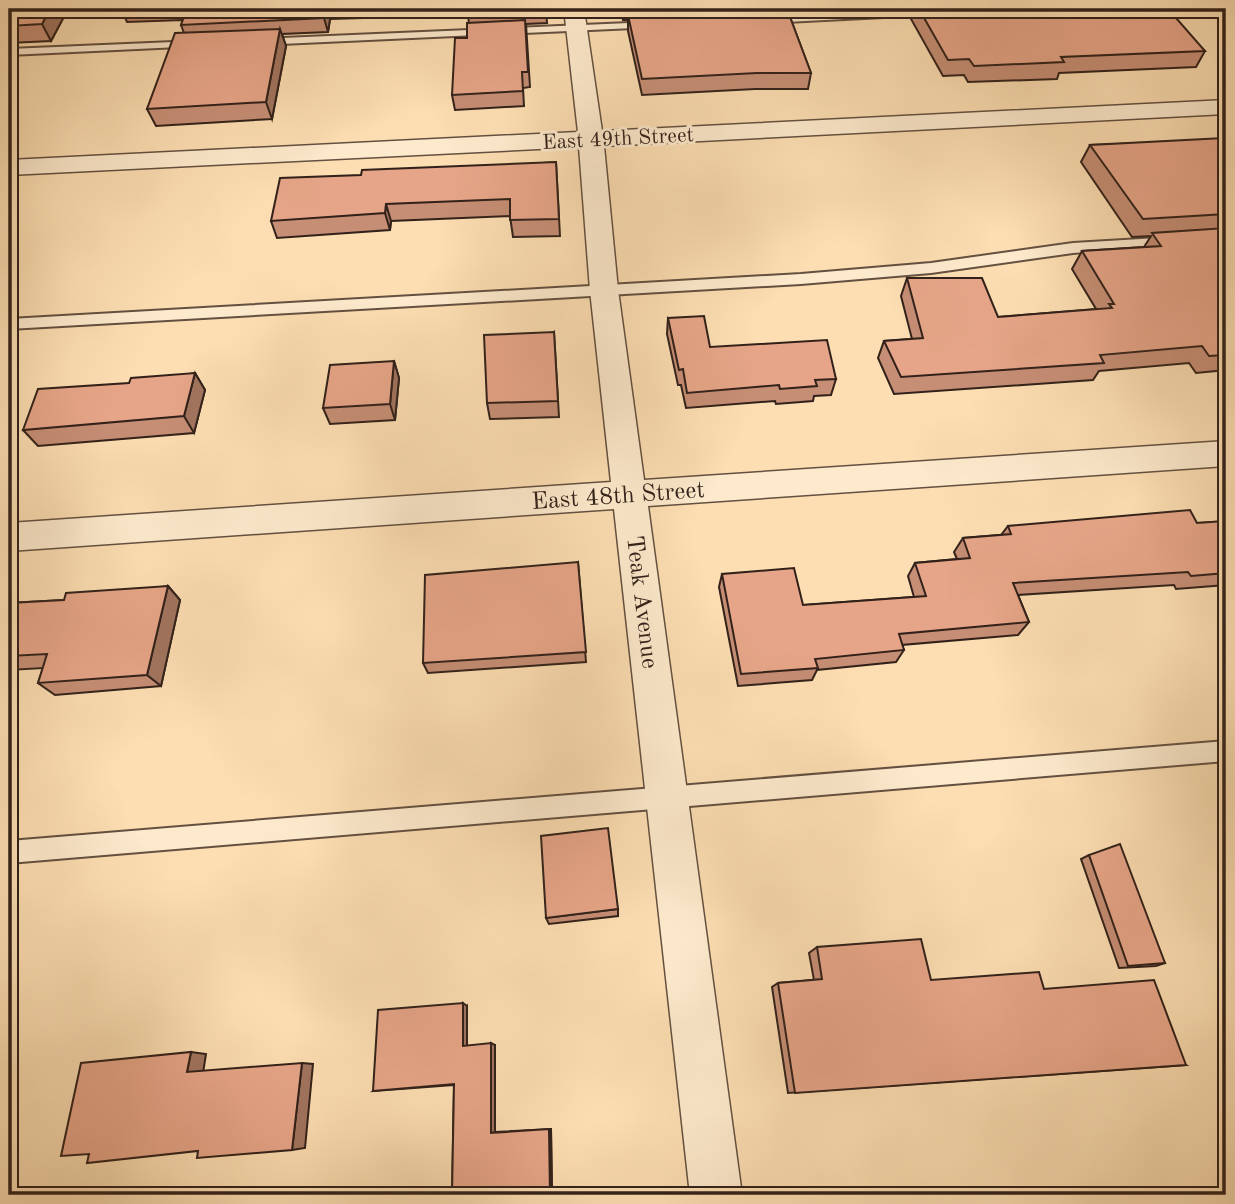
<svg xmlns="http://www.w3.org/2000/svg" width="1235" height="1204" viewBox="0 0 1235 1204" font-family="'Old Standard TT',serif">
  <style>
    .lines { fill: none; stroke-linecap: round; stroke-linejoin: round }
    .service-casing { stroke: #645040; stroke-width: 4 }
    .minor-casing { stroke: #645040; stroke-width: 3 }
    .service { fill: #fdeacd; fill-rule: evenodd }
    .minor { fill: #fdeacd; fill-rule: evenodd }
    .wall { fill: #c68e75; stroke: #32211a; stroke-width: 2 }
    .shaded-wall { fill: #a1745f; stroke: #32211a; stroke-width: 2 }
    .building { fill: #e6a588; stroke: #32211a; stroke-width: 2 }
    .labels { text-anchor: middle; stroke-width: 6; stroke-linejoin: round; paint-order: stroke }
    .far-street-label { font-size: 21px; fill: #32211a; stroke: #fdeacd }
    .street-label { font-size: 24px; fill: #32211a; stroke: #fdeacd }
  </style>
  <rect width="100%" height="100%" fill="#fcdeb2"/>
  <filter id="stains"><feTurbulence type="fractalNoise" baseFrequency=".00286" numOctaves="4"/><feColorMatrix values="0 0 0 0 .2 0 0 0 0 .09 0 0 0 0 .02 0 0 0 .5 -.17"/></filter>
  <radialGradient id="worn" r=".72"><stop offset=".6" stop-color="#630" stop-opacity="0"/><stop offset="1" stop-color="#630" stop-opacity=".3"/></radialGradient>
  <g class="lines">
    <defs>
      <g id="service">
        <polygon points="938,9 943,10 943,14 766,23 760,20 766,17"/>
        <polygon points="652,22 658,25 656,27 259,45 253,42 259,39"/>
        <polygon points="197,41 201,42 201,46 9,55 9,49"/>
        <polygon points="1226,234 1226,242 1073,253 931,273 801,284 9,329 9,319 801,274 931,263 1073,243"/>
        <polygon points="1226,741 1226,761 9,863 9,841"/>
      </g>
      <polygon id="minor" points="564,9 584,9 602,131 1226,100 1226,114 604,146 618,290 644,480 1226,441 1226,466 648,506 742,1195 690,1195 614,509 9,551 9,523 611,482 590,290 579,147 9,175 9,160 578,132"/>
    </defs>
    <use href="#service" class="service-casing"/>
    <use href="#minor" class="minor-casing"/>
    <use href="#service" class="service"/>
    <use href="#minor" class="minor"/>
  </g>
  <g class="wall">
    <polygon points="9,9 68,9 51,41 9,43"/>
    <polygon points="121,9 365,9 363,18 330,19 328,32 282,34 286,46 272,119 156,126 147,109 184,33 181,25 183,20 127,22"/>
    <polygon points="467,9 546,9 547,23 526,24 530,87 523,88 524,106 455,110 452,95 467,38 469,23"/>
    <polygon points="621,9 787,9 811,73 808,89 755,89 642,95 628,31 628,20 623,20"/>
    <polygon points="914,9 1161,9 1205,51 1196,67 1059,73 1057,79 968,82 964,75 943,76 911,19"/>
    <polygon points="1226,140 1226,370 1196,373 1189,363 1099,371 1093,380 894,394 878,358 884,341 912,339 901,296 907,278 998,317 1096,309 1072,269 1082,251 1144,247 1151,236 1132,237 1081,162 1090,145"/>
    <polygon points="556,162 560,236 513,237 510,216 391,221 390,230 277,238 271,221 361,175"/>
    <polygon points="668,318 710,347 836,379 831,395 814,396 813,401 776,404 775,401 686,408 681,385 678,385 667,334"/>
    <polygon points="554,332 559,417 490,419 487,403"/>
    <polygon points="394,361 399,378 395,420 330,424 323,408"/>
    <polygon points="195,373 205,390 194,433 38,446 23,430 129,383"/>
    <polygon points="1226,521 1226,585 1176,589 1174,585 1018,595 1029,622 1018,635 902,645 904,650 896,662 817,670 812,680 738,686 719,587 722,574 803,605 914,597 908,576 915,563 957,559 954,552 963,538 1001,535 1008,526 1197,523"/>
    <polygon points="578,562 586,662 428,673 423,663"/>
    <polygon points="168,586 180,600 161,686 55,695 38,683 43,668 9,670 9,603 64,600"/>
    <polygon points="1089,855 1165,963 1156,966 1119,968 1081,859"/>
    <polygon points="618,909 618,916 549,924 546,918"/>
    <polygon points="817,947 931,980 1044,989 1186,1065 788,1093 772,987 778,983 814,980 809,953"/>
    <polygon points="467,1006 467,1046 495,1045 495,1132 551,1129 552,1195 452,1195 454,1085 373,1091"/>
  </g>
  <g class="shaded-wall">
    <polygon points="50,9 68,9 51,41 42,24"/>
    <polygon points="326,9 327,9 330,19 328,32 324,18"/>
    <polygon points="361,9 365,9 363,18"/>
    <polygon points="280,29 286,46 272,119 266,102"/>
    <polygon points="386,204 391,221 390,230 385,213"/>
    <polygon points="394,361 399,378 395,420 390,404"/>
    <polygon points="195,373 205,390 194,433 184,416"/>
    <polygon points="168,586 180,600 161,686 147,675"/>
    <polygon points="463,1003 467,1006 467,1048 463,1046"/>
    <polygon points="491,1043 495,1045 495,1132 491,1133"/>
    <polygon points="191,1052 206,1054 203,1073 187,1072"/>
    <polygon points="302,1063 313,1064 305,1148 292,1150"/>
    <polygon points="549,1129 551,1129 552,1195 550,1195"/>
  </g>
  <g class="building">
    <polygon points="9,9 50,9 42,24 9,26"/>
    <polygon points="187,9 326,9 324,18 181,25"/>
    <polygon points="787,9 811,73 757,73 642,79 628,15"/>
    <polygon points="919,9 1161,9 1163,11 1170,11 1205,51 1061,57 1064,62 974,66 969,59 948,60"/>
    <polygon points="525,20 528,72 522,72 523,91 452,95 455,38 467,38 467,23"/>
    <polygon points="280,29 266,102 147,109 175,33"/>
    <polygon points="1224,138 1226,140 1226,214 1143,219 1090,145"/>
    <polygon points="556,162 559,219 510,220 510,199 386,204 385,213 271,221 280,178 361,175 362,170"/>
    <polygon points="1226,228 1226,355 1209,356 1202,346 1100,355 1104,363 901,377 884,341 923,338 907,278 982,278 998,317 1112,308 1109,304 1114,304 1082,251 1161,246 1152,233"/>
    <polygon points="704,316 710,347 827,340 836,379 815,380 817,386 780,389 779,385 687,393 683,369 679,370 668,318"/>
    <polygon points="554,332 558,401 487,403 484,335"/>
    <polygon points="394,361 390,404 323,408 330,365"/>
    <polygon points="195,373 184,416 23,430 38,389 129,383 131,378"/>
    <polygon points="1190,510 1197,523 1226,521 1226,573 1191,576 1188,572 1013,583 1029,622 899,634 904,650 815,659 818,668 741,674 722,574 794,568 803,605 926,596 915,563 970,558 963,538 1011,534 1008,526"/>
    <polygon points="578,562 586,652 423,663 425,575"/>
    <polygon points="168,586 147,675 38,683 47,654 9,656 9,603 64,600 66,593"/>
    <polygon points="608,828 618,909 546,918 541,836"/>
    <polygon points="1120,844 1165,963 1128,966 1089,855"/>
    <polygon points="921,939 931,980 1039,972 1044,989 1154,980 1186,1065 795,1093 778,983 822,979 817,947"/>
    <polygon points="463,1003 463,1046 491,1043 491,1133 549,1129 550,1195 452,1195 454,1084 373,1091 378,1010"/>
    <polygon points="191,1052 187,1072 302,1063 292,1150 197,1158 198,1151 87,1163 89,1154 61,1156 81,1063"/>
  </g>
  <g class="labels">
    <g class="far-street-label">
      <text transform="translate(618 138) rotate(-3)" y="7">East 49th Street</text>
    </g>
    <g class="street-label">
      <text transform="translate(618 495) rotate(-4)" y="8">East 48th Street</text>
      <text transform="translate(643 602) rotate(83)" y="8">Teak Avenue</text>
    </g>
  </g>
  <rect width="1235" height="1204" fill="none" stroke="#fcdeb2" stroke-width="35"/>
  <rect x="10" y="10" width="1214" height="1183" fill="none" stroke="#32211a" stroke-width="3.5"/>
  <rect x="18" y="18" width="1200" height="1169" fill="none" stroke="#32211a" stroke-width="2"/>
  <rect width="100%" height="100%" filter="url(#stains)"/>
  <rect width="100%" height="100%" fill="url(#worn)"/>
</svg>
